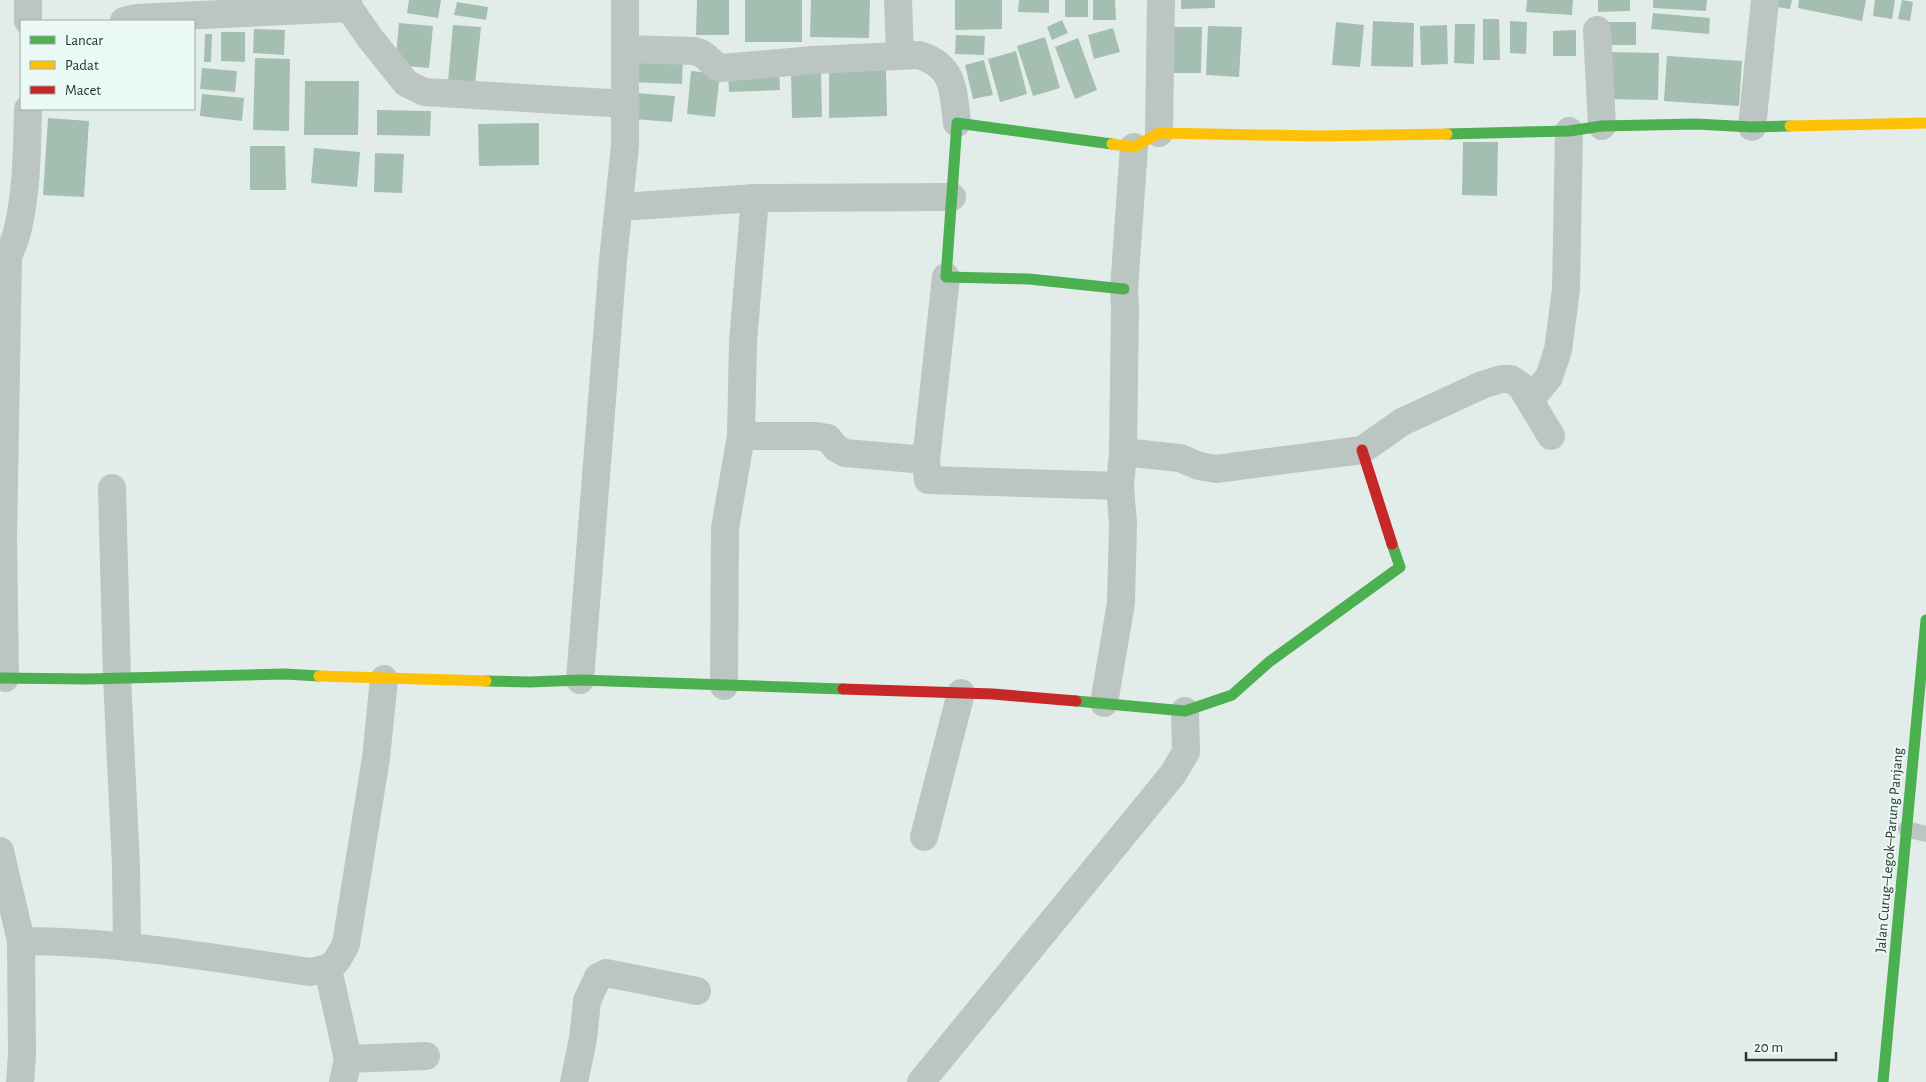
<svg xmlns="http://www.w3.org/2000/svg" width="1926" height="1082" viewBox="0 0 1926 1082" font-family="'Alegreya Sans',sans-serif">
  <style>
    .building { fill: #a4bfb1 }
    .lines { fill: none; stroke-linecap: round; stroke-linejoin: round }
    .lane { stroke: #bbc5c2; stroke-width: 16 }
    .street { stroke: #bbc5c2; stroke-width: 28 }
    .fast { stroke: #4caf50; stroke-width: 11 }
    .slow { stroke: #ffc107; stroke-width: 11 }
    .jam { stroke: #c62828; stroke-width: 11 }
    .labels { text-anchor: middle; stroke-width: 4; stroke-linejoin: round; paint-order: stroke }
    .street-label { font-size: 15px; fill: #293630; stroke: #eaf9f5 }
  </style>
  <rect width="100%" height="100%" fill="#e2edea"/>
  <g class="building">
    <polygon points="409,0 441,0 438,18 407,13"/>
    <polygon points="697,0 729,0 729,35 696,35"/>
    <rect x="745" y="0" width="57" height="42"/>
    <polygon points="811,0 870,0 869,38 810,37"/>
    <polygon points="955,0 1002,0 1002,29 955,30"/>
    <polygon points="1019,0 1049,0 1049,13 1018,12"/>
    <rect x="1065" y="0" width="23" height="17"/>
    <polygon points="1093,0 1115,0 1116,20 1093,20"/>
    <polygon points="1181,0 1215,0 1215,8 1181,9"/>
    <polygon points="1527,0 1573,0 1572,15 1526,12"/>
    <polygon points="1598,0 1630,0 1630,11 1598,12"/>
    <polygon points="1653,0 1707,0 1706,11 1653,8"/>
    <polygon points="1771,0 1792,0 1790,9 1770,6"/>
    <polygon points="1799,0 1866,0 1862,21 1798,8"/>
    <polygon points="1875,0 1895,0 1892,19 1873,16"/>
    <polygon points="1902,0 1913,2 1910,21 1898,19"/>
    <polygon points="457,2 488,7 486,20 454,15"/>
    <polygon points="1653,13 1710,18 1709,34 1651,29"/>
    <polygon points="1483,19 1499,19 1500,60 1483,60"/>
    <polygon points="1062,20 1068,33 1052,40 1047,27"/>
    <polygon points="1373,21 1414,23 1413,67 1371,66"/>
    <polygon points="1510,21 1527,22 1526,54 1510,53"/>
    <polygon points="1336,22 1364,25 1360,67 1332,65"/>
    <rect x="1605" y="22" width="31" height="23"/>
    <polygon points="399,23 433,26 429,68 395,65"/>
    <polygon points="1455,24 1475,24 1474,64 1454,63"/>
    <polygon points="453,25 481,27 475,84 448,81"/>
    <polygon points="1447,25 1448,64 1421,65 1420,26"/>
    <polygon points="1208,26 1242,27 1239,77 1206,75"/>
    <polygon points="1174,27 1202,27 1201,73 1174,73"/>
    <polygon points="1113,28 1120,52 1094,59 1088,35"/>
    <polygon points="254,29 285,30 284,55 253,53"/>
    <polygon points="1576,30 1576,56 1553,56 1553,31"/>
    <polygon points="221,32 245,32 245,62 221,61"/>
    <polygon points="205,34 212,34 211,62 204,62"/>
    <polygon points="956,35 985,36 984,55 955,54"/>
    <polygon points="1045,37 1060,88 1033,96 1017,46"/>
    <polygon points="1078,38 1097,90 1075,99 1055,47"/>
    <polygon points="631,51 683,53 682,84 630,82"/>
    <polygon points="1016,51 1027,94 1000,102 988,59"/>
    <polygon points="1606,52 1659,53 1658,100 1605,99"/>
    <polygon points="1667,56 1742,61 1739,106 1664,101"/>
    <polygon points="255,58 290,59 289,131 253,130"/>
    <polygon points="984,60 993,95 973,99 965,65"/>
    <polygon points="202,68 237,71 235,92 200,89"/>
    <polygon points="779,68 780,90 729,92 728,70"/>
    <polygon points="886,70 887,116 829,118 829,71"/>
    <polygon points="691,71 720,74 715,117 687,114"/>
    <polygon points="821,71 822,117 792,118 791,72"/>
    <polygon points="305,81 359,81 358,135 304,135"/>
    <polygon points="636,93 675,96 672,122 634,119"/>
    <polygon points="202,94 244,98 242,121 200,116"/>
    <polygon points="377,110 431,111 430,136 377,135"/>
    <polygon points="48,118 89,121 84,197 43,195"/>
    <polygon points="539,123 539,165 479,166 478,124"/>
    <polygon points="1463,142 1498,142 1497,196 1462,195"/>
    <polygon points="250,146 285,146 286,190 250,190"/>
    <polygon points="314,148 360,152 357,187 311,183"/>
    <polygon points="375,153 404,154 402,193 374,192"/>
  </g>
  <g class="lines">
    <polyline class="lane" points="1906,829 1926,834"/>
    <g class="street">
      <polyline points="28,0 28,21"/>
      <polyline points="348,0 349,8 370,38 406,83 424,92 626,104"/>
      <polyline points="898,0 900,56"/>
      <polyline points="124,21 137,18 349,8"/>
      <polyline points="1597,30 1602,126"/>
      <path d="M626,49l68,2c15,3 16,14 27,17l92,-8 106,-5c36,11 34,36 38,68"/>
      <polyline points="1752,127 1765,0"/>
      <polyline points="1159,133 1161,0"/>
      <polyline points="620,207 755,198 952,197"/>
      <polyline points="946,277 926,460 928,480 1120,486"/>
      <polyline points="1530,400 1549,377 1558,350 1566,290 1569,131"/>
      <polyline points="741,436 816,436 828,438 836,448 845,453 926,460"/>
      <polyline points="1123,452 1180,458 1199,466 1216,469 1362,450 1402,422 1482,385 1501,379 1511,379 1521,386 1551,436"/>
      <polyline points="112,488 117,678 126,866 127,947"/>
      <path d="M5,678l-2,-140 5,-281c3,-8 7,-17 9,-25 10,-39 10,-84 11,-123"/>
      <polyline points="580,680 613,260 625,146 625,0"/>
      <polyline points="724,686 725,528 741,436 743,342 755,198"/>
      <polyline points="1104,703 1121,603 1123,524 1120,486 1123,452 1125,307 1124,289 1134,147"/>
      <polyline points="924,837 961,693"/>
      <polyline points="0,851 21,941"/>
      <polyline points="328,969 348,1059 343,1082"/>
      <polyline points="348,1059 426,1056"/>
      <path d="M20,1082l2,-27 -1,-114c97,0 193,17 289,31 24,-4 25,-7 36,-28l30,-186 8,-79"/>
      <polyline points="574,1082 583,1039 587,1001 598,977 606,973 697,991"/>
      <polyline points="921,1082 1173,774 1186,752 1185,711"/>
    </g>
    <g class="fast">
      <polyline points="1447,134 1569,131 1602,126 1696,124 1752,127 1790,126"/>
      <polyline points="1112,144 957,123 946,277 1029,279 1124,289"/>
      <polyline points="0,678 87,679 285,674 319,676"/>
      <polyline points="486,681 530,682 580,680 843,689"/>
      <polyline points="1076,701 1185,711 1232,695 1269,662 1400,567 1392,544"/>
      <polyline points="1883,1082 1926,620"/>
    </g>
    <g class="slow">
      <polyline points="1790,126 1926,123"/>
      <polyline points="1112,144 1134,147 1159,133 1317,136 1447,134"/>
      <polyline points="319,676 486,681"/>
    </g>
    <g class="jam">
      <polyline points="1362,450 1392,544"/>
      <polyline points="843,689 993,694 1076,701"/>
    </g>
  </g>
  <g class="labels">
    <g class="street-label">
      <text transform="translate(1889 850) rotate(-85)" y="5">Jalan Curug–Legok–Parung Panjang</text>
    </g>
  </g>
  <rect x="20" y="20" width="175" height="90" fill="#eaf9f5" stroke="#9daba6"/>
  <rect x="30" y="36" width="25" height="8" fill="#4caf50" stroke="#9daba6"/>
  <text x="65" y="45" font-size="15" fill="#293630">Lancar</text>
  <rect x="30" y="61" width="25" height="8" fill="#ffc107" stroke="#9daba6"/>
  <text x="65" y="70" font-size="15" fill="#293630">Padat</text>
  <rect x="30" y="86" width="25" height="8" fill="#c62828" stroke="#9daba6"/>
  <text x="65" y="95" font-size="15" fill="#293630">Macet</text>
  <path d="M1746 1052v8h90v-8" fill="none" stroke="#293630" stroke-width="2.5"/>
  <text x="1754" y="1052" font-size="15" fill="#293630" stroke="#eaf9f5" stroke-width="4" paint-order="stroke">20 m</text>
</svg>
